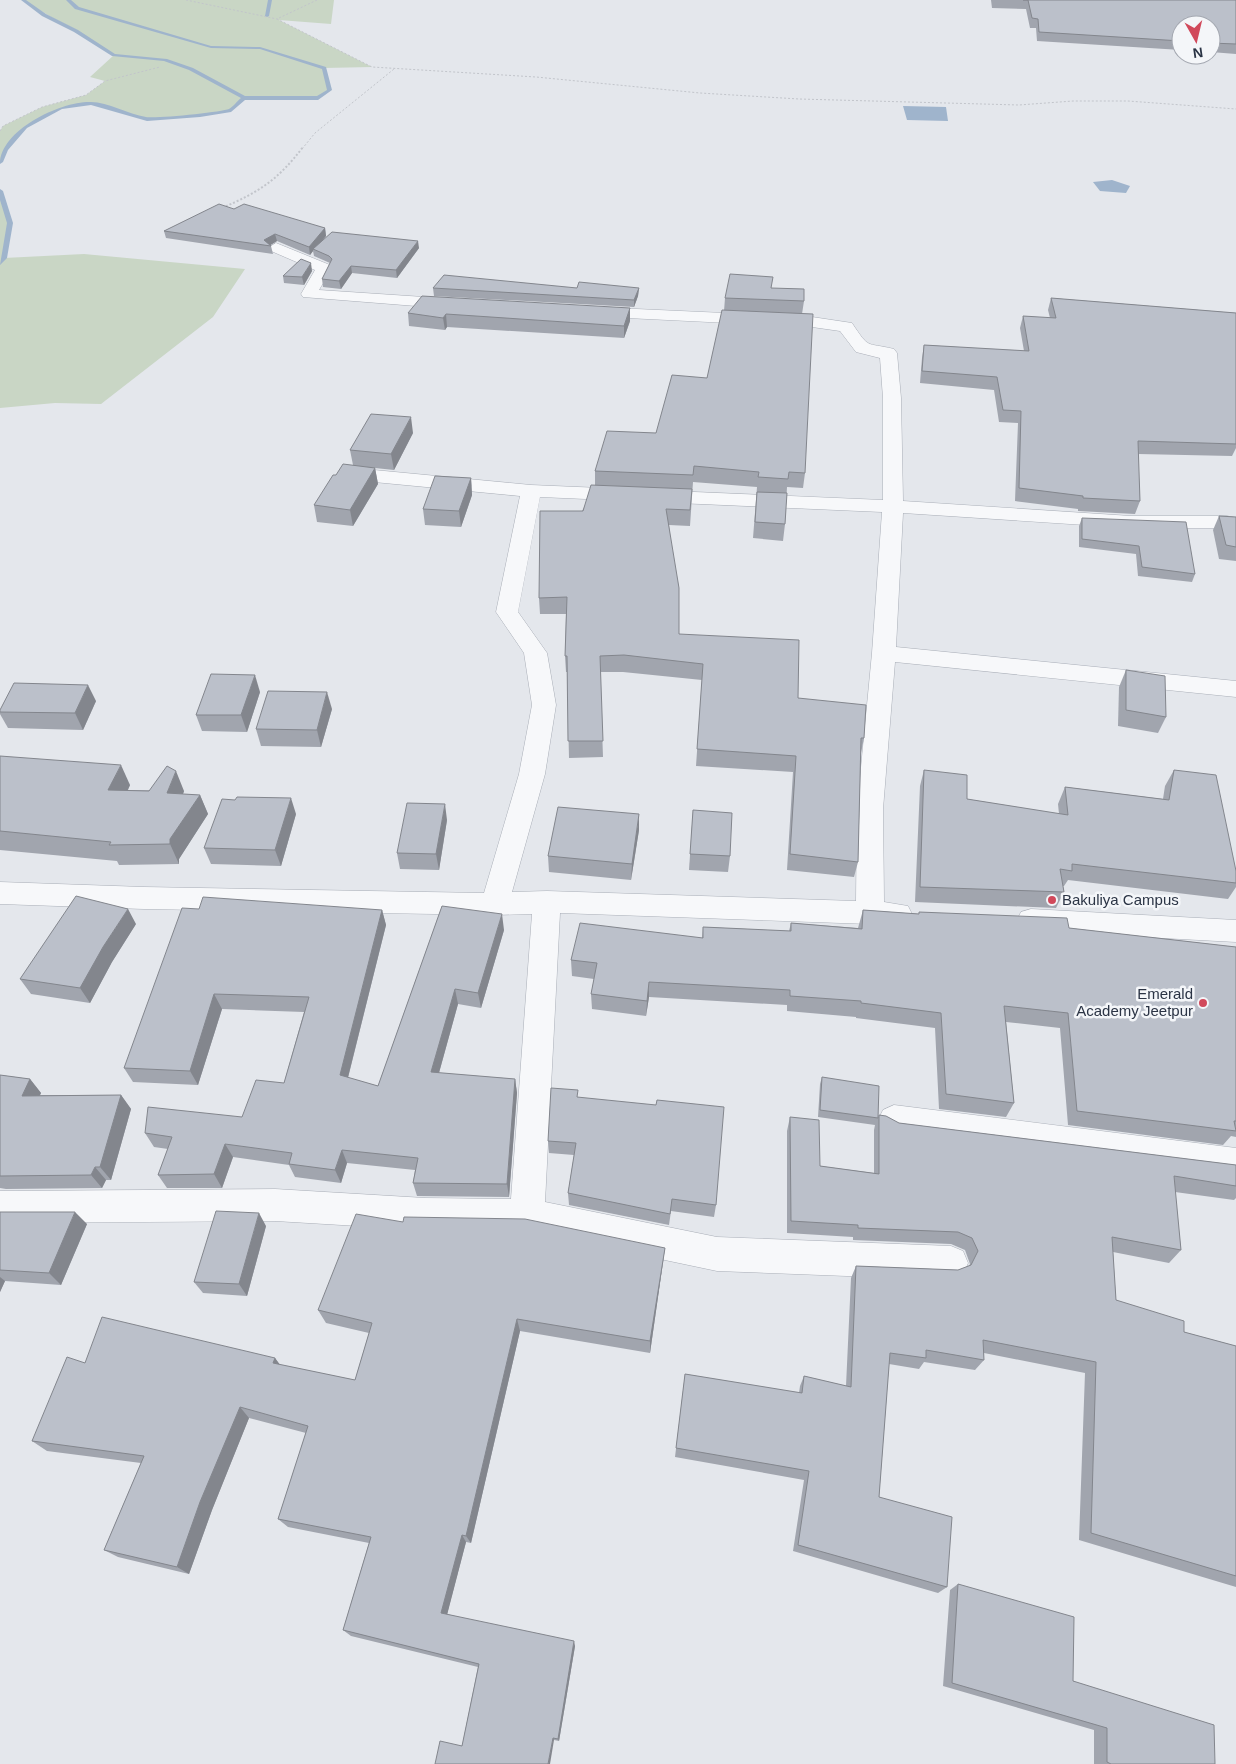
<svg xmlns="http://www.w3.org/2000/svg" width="1236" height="1764" viewBox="0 0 1236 1764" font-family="Helvetica,sans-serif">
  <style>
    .green { fill: #c9d6c5 }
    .water { fill: #9fb4cc }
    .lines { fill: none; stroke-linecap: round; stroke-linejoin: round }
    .stream { fill: #9fb4cc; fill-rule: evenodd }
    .minor-casing { stroke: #a9aeb7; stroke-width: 1 }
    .path-far1 { stroke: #c2c5cb; stroke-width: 1; stroke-dasharray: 2 2; stroke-linecap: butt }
    .path { stroke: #c2c5cb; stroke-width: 2; stroke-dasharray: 2 2; stroke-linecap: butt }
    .minor { fill: #f7f8fa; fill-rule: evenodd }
    .wall { fill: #a1a5ae }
    .shaded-wall { fill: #83868d }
    .building { fill: #bbc0ca; stroke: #83868d }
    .poi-dot { fill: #d1495b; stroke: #f4f6f9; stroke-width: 2 }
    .labels { text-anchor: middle; stroke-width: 5; stroke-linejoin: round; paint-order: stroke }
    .poi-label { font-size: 15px; fill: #2b3445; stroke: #f4f6f9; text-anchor: start }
  </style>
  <rect width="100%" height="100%" fill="#e4e7ec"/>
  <g class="green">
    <polygon points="23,0 334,0 331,24 279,20 372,67 324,68 330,90 318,98 244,98 231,110 200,115 147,119 91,103 61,108 25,127 5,150 0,162 0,131 3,126 42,107 86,95 105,81 90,77 114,55"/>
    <polygon points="0,191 10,223 4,258 84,254 245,269 213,317 101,404 55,403 0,408"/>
  </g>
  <g class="water">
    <polygon points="903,106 946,107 948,121 907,120"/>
    <polygon points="1112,180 1130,186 1126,193 1100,191 1093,182"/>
  </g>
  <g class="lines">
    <g class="stream">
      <path d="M21,0h5l20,14 32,16 37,24 52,5 26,9 52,28h72l10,-6 -5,-21 -62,-20 -49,-1 -136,-39 -9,-9h5l8,7 132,39 49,1 66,20 6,23 -14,10h-73l-14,12 -31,5 -53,4 -56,-16 -29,4 -35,19 -19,22 -5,12 -3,2c0,-34 61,-63 91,-62 17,0 37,12 55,15 9,2 76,-5 83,-8 4,-2 8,-8 12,-11l-52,-28 -25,-9 -52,-5 -38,-24 -32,-16z"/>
      <polygon points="268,0 272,0 269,16 267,17 265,16"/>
      <polygon points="0,189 3,191 13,223 7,258 0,265 7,223 0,200"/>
    </g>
    <defs>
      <g id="minor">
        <polygon points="276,243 330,265 332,268 319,290 454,299 462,304 454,309 303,297 301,294 315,270 271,251 268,248"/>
        <path d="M592,307l220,10 40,6c18,27 13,19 42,26l3,4 4,45 2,103 228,15h96l9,2v12l-9,-2h-96l-228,-15 -7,134 340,34v16l-341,-35 -12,147 1,93 24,4 4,8 -4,8 -10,3 -338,-12 -15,289 172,35 234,9 12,5 5,12 -5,12 -12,5 -234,-9 -190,-40 -102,-1 -150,-9 -275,2v-32l275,-2 150,9 86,1 21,-285 -37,1 -351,-6 -144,-5v-22l144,5 340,6 35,-119 13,-69 -8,-52 -28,-41 24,-116 -167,-16 -7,-2 -3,-4 3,-4 7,-2 178,17 352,15v-102l-3,-40 -24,-6 -16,-21 -28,-4 -226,-11 -2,-4 2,-4zM540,497l342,15 -10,141 -15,156 -1,92 -309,-10 -35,1 33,-118 11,-69 -9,-52 -29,-41z"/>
        <polygon points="1031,909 1236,920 1236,942 1031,931 1021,928 1017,920 1021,912"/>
        <polygon points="894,1105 1236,1148 1236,1178 894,1135 883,1130 878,1120 883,1110"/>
      </g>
    </defs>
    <use href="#minor" class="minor-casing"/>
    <g class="path-far1">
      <polyline points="186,0 277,19"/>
      <polyline points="317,0 277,19 372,67 536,77 700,93 799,99 1019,105 1073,101 1128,101 1236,109"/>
      <polyline points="0,131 3,126 42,107 86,95 105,81 160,67"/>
      <polyline points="302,149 315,133 394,69"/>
    </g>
    <path class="path" d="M222,208c37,-16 56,-28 81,-61"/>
    <use href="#minor" class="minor"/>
  </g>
  <g class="wall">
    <polygon points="991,0 1236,0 1236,54 1211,52 1211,25 1181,25 1181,50 1037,41 1036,28 1030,28 1026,9 992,8"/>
    <polygon points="234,209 325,228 326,236 322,241 419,248 397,278 352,273 341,289 323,287 322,279 330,263 314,256 313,251 310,255 277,241 270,245 271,246 273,254 166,238 164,231"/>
    <polygon points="312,271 304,285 284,283 283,276"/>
    <polygon points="433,288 639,288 638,296 634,307 434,296"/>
    <polygon points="771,288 804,301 802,314 805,473 803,488 787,487 785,524 783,541 753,538 757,487 693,482 690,526 669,525 679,634 798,698 864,738 861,753 858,862 854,877 787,870 793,772 696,766 702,680 623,672 600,672 603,757 569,758 567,672 566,672 565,656 566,614 540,614 539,598 595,485 595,471 656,433 707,378 724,311 725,298"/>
    <polygon points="1051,298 1236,313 1236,448 1232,456 1138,454 1140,501 1135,514 1078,511 1078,509 1015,501 1018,423 999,422 994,390 920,383 922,358 924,345 1024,351 1020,328 1023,316 1050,318 1048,310"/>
    <polygon points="630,308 630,321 624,338 447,327 445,330 409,326 408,313"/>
    <polygon points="413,433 394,470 375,468 378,484 353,526 317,522 314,505 336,475 353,465 350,450"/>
    <polygon points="471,478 472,495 461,527 425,525 423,509"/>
    <polygon points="1219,516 1236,517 1236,561 1219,559 1213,530"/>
    <polygon points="1082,518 1195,574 1192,582 1138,576 1136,554 1079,547 1079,526"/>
    <polygon points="1126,670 1166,717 1158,733 1118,726 1119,687"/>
    <polygon points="260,692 247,732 202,731 196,715"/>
    <polygon points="96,701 83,730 8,728 0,714 0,710"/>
    <polygon points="332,709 321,747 261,746 256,729"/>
    <polygon points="0,756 130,785 128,790 184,791 183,794 200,795 208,814 179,859 179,864 119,865 117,861 0,850"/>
    <polygon points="924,770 967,799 1059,814 1058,804 1065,787 1163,799 1165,786 1174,770 1236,871 1236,887 1228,899 1068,880 1064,886 1063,886 1064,892 1056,908 915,902 920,786"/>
    <polygon points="693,810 730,856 728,872 689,870"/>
    <polygon points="296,814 281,866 211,864 204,848"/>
    <polygon points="447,820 439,870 400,869 397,853"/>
    <polygon points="639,830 631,880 549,872 548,856"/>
    <polygon points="442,906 504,930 481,1008 458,1004 439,1073 515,1079 517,1093 509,1197 417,1196 413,1183 415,1170 347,1163 341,1183 295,1177 289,1165 233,1157 222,1188 167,1188 158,1175 168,1149 154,1147 145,1133 242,1117 284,1083 304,1012 222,1009 198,1085 133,1082 124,1068 199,909 382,910 386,925 348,1078 378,1086"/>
    <polygon points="863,910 919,914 919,912 1069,928 1236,947 1236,1137 1231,1136 1223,1145 1068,1125 1060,1028 1006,1022 1014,1103 1006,1117 939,1109 935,1028 856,1018 856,1017 787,1011 787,1005 649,997 646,1016 592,1009 591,994 594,979 572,976 571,960 702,938 703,927 789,931 791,923 858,928"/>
    <polygon points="136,924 112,962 90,1003 31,994 20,979"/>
    <polygon points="0,1075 30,1079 41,1093 40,1095 121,1095 131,1109 111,1180 106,1180 102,1188 6,1189 0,1188"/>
    <polygon points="822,1077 878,1118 879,1115 899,1123 1236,1165 1236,1198 1234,1200 1175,1192 1181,1250 1169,1263 1113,1252 1116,1300 1184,1332 1236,1346 1236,1587 1079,1540 1085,1373 984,1353 984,1360 975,1370 924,1362 919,1369 889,1364 879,1497 947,1587 938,1593 793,1551 804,1480 675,1457 685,1374 799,1393 800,1386 804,1376 846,1386 851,1278 856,1266 958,1270 969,1266 970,1264 965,1250 951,1244 853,1240 853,1237 787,1233 787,1131 790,1117 820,1166 874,1173 874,1130 875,1125 818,1117 820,1084"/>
    <polygon points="578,1097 716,1205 714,1217 671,1211 669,1225 569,1205 568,1193 574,1155 549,1153 548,1141"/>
    <polygon points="0,1212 87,1224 61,1285 5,1281 0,1292"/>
    <polygon points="403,1222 665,1248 650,1353 520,1331 471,1543 466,1542 447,1614 575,1646 559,1741 554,1740 462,1746 478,1667 351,1636 343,1630 369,1543 288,1527 278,1519 306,1433 249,1418 212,1510 189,1574 118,1557 104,1550 141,1463 47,1451 32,1441 85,1363 275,1358 280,1365 355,1380 369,1333 326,1323 318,1310"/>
    <polygon points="266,1226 247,1296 203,1293 194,1282"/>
    <polygon points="958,1584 1073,1681 1215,1764 1094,1764 1094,1730 943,1686 950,1590"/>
  </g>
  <g class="shaded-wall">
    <polygon points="325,228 326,236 314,250 313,249 313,251 310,255 309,247"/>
    <polygon points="275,234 277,241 269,246 264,240"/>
    <polygon points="418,241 419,248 397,278 396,270"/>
    <polygon points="311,263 312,271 304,285 302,277"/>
    <polygon points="351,266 352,273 341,289 339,281"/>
    <polygon points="639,288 638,296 634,307 634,300"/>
    <polygon points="630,308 630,321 624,338 624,326"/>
    <polygon points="446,314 447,327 445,330 443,318"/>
    <polygon points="411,417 413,433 394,470 391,454"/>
    <polygon points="375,468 378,484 353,526 350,510"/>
    <polygon points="471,478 472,495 461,527 459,511"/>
    <polygon points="255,675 260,692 247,732 241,715"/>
    <polygon points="88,685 96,701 83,730 75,713"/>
    <polygon points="327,692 332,709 321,747 317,730"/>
    <polygon points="121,765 130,785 118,810 108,790"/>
    <polygon points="176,771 184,791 176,813 167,793"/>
    <polygon points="200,795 208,814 179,859 179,864 170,844 170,839"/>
    <polygon points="291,798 296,814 281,866 275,850"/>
    <polygon points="445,804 447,820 439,870 436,854"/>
    <polygon points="639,814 639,830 631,880 632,864"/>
    <polygon points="128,909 136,924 112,962 90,1003 80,988 103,947"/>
    <polygon points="382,910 386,925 345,1089 340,1075"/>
    <polygon points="502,914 504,930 481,1008 478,993"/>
    <polygon points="649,982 649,997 646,1016 647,1001"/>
    <polygon points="455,989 458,1004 435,1087 431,1072"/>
    <polygon points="214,994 222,1009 198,1085 190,1071"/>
    <polygon points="30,1079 41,1093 33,1109 22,1096"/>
    <polygon points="515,1079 517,1093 509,1197 507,1184"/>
    <polygon points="121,1095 131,1109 111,1180 100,1167"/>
    <polygon points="225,1144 233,1157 222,1188 214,1174"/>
    <polygon points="342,1150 347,1163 341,1183 335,1170"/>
    <polygon points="95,1167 106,1180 102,1188 91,1175"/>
    <polygon points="75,1212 87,1224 61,1285 49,1273"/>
    <polygon points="259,1213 266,1226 247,1296 239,1284"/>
    <polygon points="665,1248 650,1353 650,1341"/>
    <polygon points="0,1277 5,1281 0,1292"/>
    <polygon points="517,1319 520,1331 471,1543 466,1536"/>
    <polygon points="275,1358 283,1369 273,1363"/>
    <polygon points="240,1407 249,1418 212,1510 189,1574 177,1567 200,1502"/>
    <polygon points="462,1535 466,1542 446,1619 441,1613"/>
    <polygon points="574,1641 575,1646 559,1741 558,1739"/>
    <polygon points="553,1738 554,1740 550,1764 548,1764"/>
  </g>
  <g class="building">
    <polygon points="1023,0 1236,0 1236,44 1211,43 1211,25 1181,25 1181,41 1039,32 1038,19 1032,18 1028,0"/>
    <polygon points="219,204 234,209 244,204 325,228 309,247 275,234 264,240 271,246 164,231"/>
    <polygon points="332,232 418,241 396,270 351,266 339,281 322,279 332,259 329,256 313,249"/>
    <polygon points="301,259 311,263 302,277 283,276"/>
    <polygon points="730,274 773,277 771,288 804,289 804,301 725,298"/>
    <polygon points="444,275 577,288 579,282 639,288 634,300 433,288"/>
    <polygon points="422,296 630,308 624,326 446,314 443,318 408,313"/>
    <polygon points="1051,298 1236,313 1236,444 1138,441 1140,501 1083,498 1083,496 1019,488 1021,411 1003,410 997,377 922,371 924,345 1029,351 1023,316 1056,318"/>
    <polygon points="722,310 813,314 805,473 789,472 788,479 758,477 759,472 694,466 693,475 595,471 607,431 656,433 672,375 707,378"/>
    <polygon points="371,414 411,417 391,454 350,450"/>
    <polygon points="343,464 375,468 350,510 314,505 333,475 336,475"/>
    <polygon points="435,476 471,478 459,511 423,509"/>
    <polygon points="591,485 692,489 690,510 666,509 679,588 679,634 799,640 798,698 866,705 864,738 861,738 858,862 790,854 796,756 697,749 703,664 624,655 600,656 603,741 568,741 567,656 565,656 567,597 539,598 540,511 583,511"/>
    <polygon points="757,492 787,493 785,524 755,522"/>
    <polygon points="1219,516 1236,517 1236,547 1226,545"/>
    <polygon points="1082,518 1186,522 1195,574 1142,567 1139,546 1082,539"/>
    <polygon points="1126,670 1165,676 1166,717 1126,710"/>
    <polygon points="211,674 255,675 241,715 196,715"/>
    <polygon points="14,683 88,685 75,713 0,712 0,710"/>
    <polygon points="268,691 327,692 317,730 256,729"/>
    <polygon points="0,756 121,765 108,790 149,791 167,766 176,771 167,793 200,795 170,839 170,844 109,845 111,842 0,831"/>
    <polygon points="924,770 967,775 967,799 1068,815 1065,787 1169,800 1174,770 1216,775 1236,871 1236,883 1072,864 1072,871 1060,869 1064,892 920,887"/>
    <polygon points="237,797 291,798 275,850 204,848 222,799 235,800"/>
    <polygon points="407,803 445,804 436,854 397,853"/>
    <polygon points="558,807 639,814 632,864 548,856"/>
    <polygon points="693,810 732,813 730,856 690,854"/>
    <polygon points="76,896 128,909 103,947 80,988 20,979"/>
    <polygon points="203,897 382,910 340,1075 378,1086 442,906 502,914 478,993 455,989 431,1072 515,1079 507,1184 413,1183 418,1158 342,1150 335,1170 289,1164 292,1153 225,1144 214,1174 158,1175 172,1137 145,1133 148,1107 242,1117 256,1080 284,1083 309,997 214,994 190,1071 124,1068 182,908 199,909"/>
    <polygon points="863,910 919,914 919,912 1067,918 1069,928 1236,947 1236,1121 1234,1121 1236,1131 1077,1111 1068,1013 1004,1006 1014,1103 946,1094 941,1013 861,1003 861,1001 790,996 790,990 649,982 647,1001 591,994 597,963 571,960 580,923 703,938 703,927 791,931 791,923 862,929"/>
    <polygon points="0,1075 30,1079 22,1096 121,1095 100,1167 95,1167 91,1175 0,1176"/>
    <polygon points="822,1077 879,1086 878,1118 820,1110"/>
    <polygon points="551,1088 578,1090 577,1097 656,1105 657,1100 724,1107 716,1205 672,1199 670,1214 568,1193 576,1143 548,1141"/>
    <polygon points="879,1115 886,1116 899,1123 1236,1165 1236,1186 1174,1176 1181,1250 1112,1237 1116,1300 1184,1321 1184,1332 1236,1346 1236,1576 1091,1533 1096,1362 983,1340 984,1360 926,1350 926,1358 890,1353 879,1497 952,1517 947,1587 798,1545 809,1471 676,1448 685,1374 802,1393 804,1376 851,1387 856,1266 958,1270 971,1265 978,1251 972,1238 958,1232 858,1228 858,1225 791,1221 790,1117 819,1120 820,1166 879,1174"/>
    <polygon points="216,1211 259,1213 239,1284 194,1282"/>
    <polygon points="0,1212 75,1212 49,1273 0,1270"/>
    <polygon points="356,1214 403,1222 404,1217 525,1219 665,1248 650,1341 517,1319 466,1536 462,1535 441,1613 574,1641 558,1739 553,1738 548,1764 435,1764 440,1741 462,1746 479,1664 343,1630 371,1537 278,1519 308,1426 240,1407 200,1502 177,1567 104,1550 144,1456 32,1441 67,1357 85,1363 102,1317 275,1358 273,1363 355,1380 372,1323 318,1310"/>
    <polygon points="958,1584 1074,1617 1073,1681 1214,1725 1215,1764 1111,1764 1107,1762 1107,1728 952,1683"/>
  </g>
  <g class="poi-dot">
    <circle cx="1052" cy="900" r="5"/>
    <circle cx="1203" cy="1003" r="5"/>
  </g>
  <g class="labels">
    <g class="poi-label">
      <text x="1062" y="905">Bakuliya Campus</text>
      <text x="1193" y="999" text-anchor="end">Emerald<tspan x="1193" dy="17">Academy Jeetpur</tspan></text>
    </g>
  </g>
  <g transform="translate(1196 40) rotate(172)"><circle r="24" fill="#f4f6f9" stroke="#a4a8b1"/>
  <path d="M0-4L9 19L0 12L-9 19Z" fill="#d1495b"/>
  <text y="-8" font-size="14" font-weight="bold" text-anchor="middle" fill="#2b3445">N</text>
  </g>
</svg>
